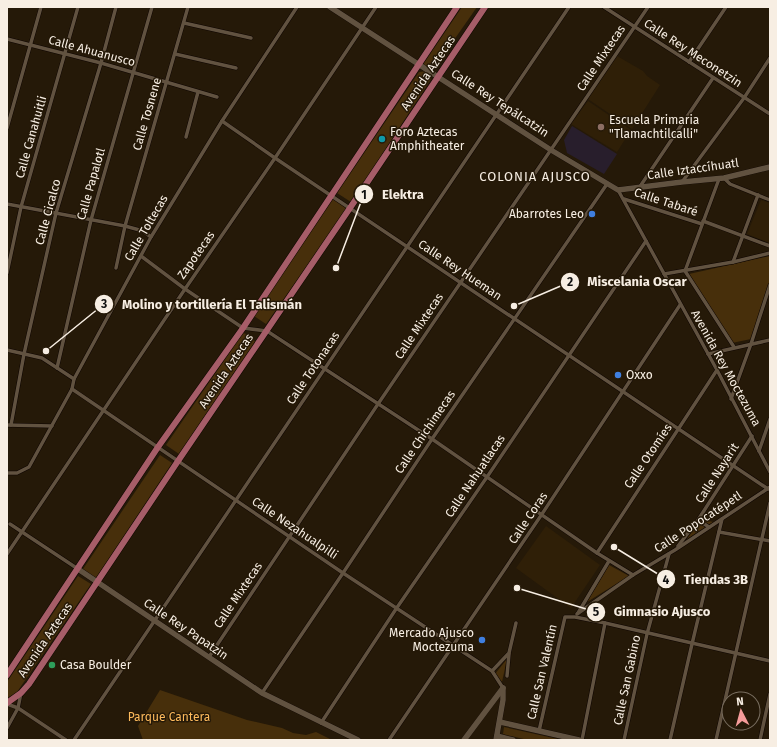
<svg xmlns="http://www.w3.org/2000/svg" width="777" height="747" viewBox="0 0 777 747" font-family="'Fira Sans',sans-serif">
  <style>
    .built { fill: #2f1f07 }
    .medical { fill: #281e2c }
    .green { fill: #472f0b }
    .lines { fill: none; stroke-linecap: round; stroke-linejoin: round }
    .street-casing { stroke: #0d0400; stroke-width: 4.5 }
    .secondary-casing { stroke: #0d0400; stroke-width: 6 }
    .primary-casing { stroke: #0d0400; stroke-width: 7 }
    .street { stroke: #615240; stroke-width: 3.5 }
    .secondary { stroke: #615240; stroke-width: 5.5 }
    .primary { stroke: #a65d68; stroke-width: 6 }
    .education-dot { fill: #8d6e63; stroke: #251908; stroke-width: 1.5 }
    .culture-dot { fill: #0f9aa8; stroke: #251908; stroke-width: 1.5 }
    .shop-dot { fill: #3f7fe0; stroke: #251908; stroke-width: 1.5 }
    .leisure-dot { fill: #2e9e5b; stroke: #251908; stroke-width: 1.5 }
    .labels { text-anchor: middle; stroke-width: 3; stroke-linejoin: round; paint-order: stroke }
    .street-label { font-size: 12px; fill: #f7eee3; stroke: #251908 }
    .poi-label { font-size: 12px; fill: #f7eee3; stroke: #251908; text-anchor: start }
    .park-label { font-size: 12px; fill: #fdba5c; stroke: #251908 }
    .neighbourhood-label { font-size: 13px; letter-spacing: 1px; fill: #f7eee3; stroke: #251908 }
    .leader { fill: none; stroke: #f7eee3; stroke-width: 1.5 }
    .callout-dot { fill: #f7eee3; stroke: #251908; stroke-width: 1.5 }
    .mark-label { font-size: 12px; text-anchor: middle; font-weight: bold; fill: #111 }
    .callout-label { font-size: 13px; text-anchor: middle; font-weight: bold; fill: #f7eee3; stroke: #251908; stroke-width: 3; stroke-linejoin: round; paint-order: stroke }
  </style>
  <rect width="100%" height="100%" fill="#251908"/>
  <g class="built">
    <polygon points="617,56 643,71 647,76 660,85 632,129 588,99"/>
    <polygon points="588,101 631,130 617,152 571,124"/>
    <polygon points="761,200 770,203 770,243 747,234"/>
    <polygon points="546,526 600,565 571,608 516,568"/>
  </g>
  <polygon class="medical" points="572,126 617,154 604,174 567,153 564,140"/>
  <g class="green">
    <polygon points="462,7 477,7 433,70 422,66"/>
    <polygon points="428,71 431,79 351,202 337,193 419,72"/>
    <polygon points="333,199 347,209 266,324 254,316"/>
    <polygon points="770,256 770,281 751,339 732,343 689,274"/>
    <polygon points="243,333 250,335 255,342 179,454 166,445"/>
    <polygon points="160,455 172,463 96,578 83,569"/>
    <polygon points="701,519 713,522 687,539"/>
    <polygon points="609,565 629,576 587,602"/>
    <polygon points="78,576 91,584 17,692 7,698 7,682"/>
    <polygon points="507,659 502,682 495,674"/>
    <polygon points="160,690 247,720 282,728 293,733 306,735 316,732 332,740 143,740 138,726"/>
    <polygon points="504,727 562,740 528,740 503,734"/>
  </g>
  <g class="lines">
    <defs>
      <g id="street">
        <polyline points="604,7 770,114"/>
        <polyline points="184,23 251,38"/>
        <polyline points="7,39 101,63 217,97"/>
        <polyline points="175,54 236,68"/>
        <polyline points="689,62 726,7"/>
        <polyline points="222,121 275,158 768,489"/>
        <polyline points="7,128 41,7"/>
        <polyline points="186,137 198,92"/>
        <polyline points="724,178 730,184 770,200"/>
        <polyline points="719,179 685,271 734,347"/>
        <polyline points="682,182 744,98 770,58"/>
        <polyline points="639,188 713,78"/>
        <polyline points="618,190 717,370 770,472"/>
        <polyline points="624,199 702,224"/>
        <polyline points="7,204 125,226 143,231 151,237"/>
        <polyline points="703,221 770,246"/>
        <polyline points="141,256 185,289 243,328 267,331 325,369 432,439 597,553 633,575"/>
        <polyline points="733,262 758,195"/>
        <polyline points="116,268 125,226 188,7"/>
        <polyline points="7,273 21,207 78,7"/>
        <polyline points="664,274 733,262 770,253"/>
        <polyline points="7,350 42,358 74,379"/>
        <polyline points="708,354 770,340"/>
        <polyline points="57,368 91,220 152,7"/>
        <polyline points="72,389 343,573 492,671 503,688"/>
        <polyline points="731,399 751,344 770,285"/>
        <polyline points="7,425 52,426"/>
        <polyline points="11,425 24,354 56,213 101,63 116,7"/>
        <polyline points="759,451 770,419"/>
        <polyline points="7,473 17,473 29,467 72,389 74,379 151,237 222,121 297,7"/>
        <polyline points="698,520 709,527"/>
        <polyline points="10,524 78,569"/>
        <polyline points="719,532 770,541"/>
        <polyline points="678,546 698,520 752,436"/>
        <polyline points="597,553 717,370"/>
        <polyline points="7,554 185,289 275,158 376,7"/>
        <polyline points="578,613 609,561"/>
        <polyline points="577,614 633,575 675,550 770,487"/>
        <polyline points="209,657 378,404 648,7"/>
        <polyline points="492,671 509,653 516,623"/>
        <polyline points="507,676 509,654"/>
        <polyline points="262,693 343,573 432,439 607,184"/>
        <polyline points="7,704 18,708 66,740"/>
        <polyline points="321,723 396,609 487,477 646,241"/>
        <polyline points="7,728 18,708 21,693"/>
        <polyline points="539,731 565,617 575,617 605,623 770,661"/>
        <polyline points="74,740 569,7"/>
        <polyline points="389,740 542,514 680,305"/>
        <polyline points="582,740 605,623"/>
        <polyline points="624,740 647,634 669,554"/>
        <polyline points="670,740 692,644 722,519"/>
        <polyline points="716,740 770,503"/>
        <polyline points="760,740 770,694"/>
      </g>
      <g id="secondary">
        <polyline points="330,7 551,150 618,190 682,182 724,178 770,167"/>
        <polyline points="78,569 262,693 358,740"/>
        <polyline points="500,722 579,740"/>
        <polyline points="497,736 513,740"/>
        <polyline points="464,740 503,688"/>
        <polyline points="496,740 503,700 503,688"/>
      </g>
      <g id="primary">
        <polyline points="7,675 158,447 243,328 457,7"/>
        <polyline points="7,703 21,693 29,684 178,461 350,208 485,7"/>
      </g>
    </defs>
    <use href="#street" class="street-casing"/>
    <use href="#secondary" class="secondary-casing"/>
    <use href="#primary" class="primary-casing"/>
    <use href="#street" class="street"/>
    <use href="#secondary" class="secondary"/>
    <use href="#primary" class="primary"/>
  </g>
  <circle class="education-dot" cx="601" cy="127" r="4"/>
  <circle class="culture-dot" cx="382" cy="139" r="4"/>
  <g class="shop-dot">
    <circle cx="592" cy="214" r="4"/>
    <circle cx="618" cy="375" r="4"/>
    <circle cx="482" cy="640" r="4"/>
  </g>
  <circle class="leisure-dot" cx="52" cy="665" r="4"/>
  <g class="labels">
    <g class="street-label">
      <text transform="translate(92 51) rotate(15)" y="4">Calle Ahuanusco</text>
      <text transform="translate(693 53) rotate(33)" y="4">Calle Rey Meconetzin</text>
      <text transform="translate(601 58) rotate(-56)" y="4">Calle Mixtecas</text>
      <text transform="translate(428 73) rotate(-56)" y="4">Avenida Aztecas</text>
      <text transform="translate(500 103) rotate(33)" y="4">Calle Rey Tepálcatzin</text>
      <text transform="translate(147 114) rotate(-74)" y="4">Calle Tosnene</text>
      <text transform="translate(31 137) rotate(-74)" y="4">Calle Canahuitli</text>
      <text transform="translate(693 169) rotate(-8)" y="4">Calle Iztaccíhuatl</text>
      <text transform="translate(91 184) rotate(-74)" y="4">Calle Papalotl</text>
      <text transform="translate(666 202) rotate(18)" y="4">Calle Tabaré</text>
      <text transform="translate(48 212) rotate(-75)" y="4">Calle Cicalco</text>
      <text transform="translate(146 228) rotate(-60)" y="4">Calle Toltecas</text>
      <text transform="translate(196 255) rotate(-55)" y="4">Zapotecas</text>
      <text transform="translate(460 270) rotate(34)" y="4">Calle Rey Hueman</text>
      <text transform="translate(419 326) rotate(-56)" y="4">Calle Mixtecas</text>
      <text transform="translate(313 368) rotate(-56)" y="4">Calle Totonacas</text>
      <text transform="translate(726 368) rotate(61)" y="4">Avenida Rey Moctezuma</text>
      <text transform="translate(226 371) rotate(-56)" y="4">Avenida Aztecas</text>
      <text transform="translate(425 432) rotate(-56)" y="4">Calle Chichimecas</text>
      <text transform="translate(648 456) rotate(-56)" y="4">Calle Otomíes</text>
      <text transform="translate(717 473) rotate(-57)" y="4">Calle Nayarit</text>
      <text transform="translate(475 476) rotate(-56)" y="4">Calle Nahuatlacas</text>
      <text transform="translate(528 518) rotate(-56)" y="4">Calle Coras</text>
      <text transform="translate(698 522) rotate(-33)" y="4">Calle Popocatépetl</text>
      <text transform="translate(295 528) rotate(34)" y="4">Calle Nezahualpilli</text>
      <text transform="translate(238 595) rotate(-56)" y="4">Calle Mixtecas</text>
      <text transform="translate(186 629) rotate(34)" y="4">Calle Rey Papatzin</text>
      <text transform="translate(45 640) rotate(-56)" y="4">Avenida Aztecas</text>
      <text transform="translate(542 672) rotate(-77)" y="4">Calle San Valentín</text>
      <text transform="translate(627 680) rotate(-78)" y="4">Calle San Gabino</text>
    </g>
    <g class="poi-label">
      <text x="609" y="124">Escuela Primaria<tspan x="609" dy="14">"Tlamachtilcalli"</tspan></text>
      <text x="390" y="136">Foro Aztecas<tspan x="390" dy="14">Amphitheater</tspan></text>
      <text x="584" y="218" text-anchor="end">Abarrotes Leo</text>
      <text x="626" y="379">Oxxo</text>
      <text x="474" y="637" text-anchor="end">Mercado Ajusco<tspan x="474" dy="14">Moctezuma</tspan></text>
      <text x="60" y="669">Casa Boulder</text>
    </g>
    <g class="park-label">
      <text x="169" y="721">Parque Cantera</text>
    </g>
    <g class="neighbourhood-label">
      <text x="535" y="181">COLONIA AJUSCO</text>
    </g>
  </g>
  <path class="leader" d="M336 268L364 194M514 306L570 282M46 351L104 304M614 547L666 579M517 588L596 612"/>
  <g class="callout-dot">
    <circle cx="336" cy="268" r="4"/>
    <circle cx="514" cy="306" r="4"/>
    <circle cx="46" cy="351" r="4"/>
    <circle cx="614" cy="547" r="4"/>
    <circle cx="517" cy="588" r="4"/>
    <circle cx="364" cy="194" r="10"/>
    <circle cx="570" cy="282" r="10"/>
    <circle cx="104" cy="304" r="10"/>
    <circle cx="666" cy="579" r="10"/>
    <circle cx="596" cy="612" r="10"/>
  </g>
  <g class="mark-label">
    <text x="364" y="199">1</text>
    <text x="570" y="286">2</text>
    <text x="104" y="308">3</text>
    <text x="666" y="584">4</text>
    <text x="596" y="616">5</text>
  </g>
  <g class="callout-label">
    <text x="403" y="199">Elektra</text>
    <text x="637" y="286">Miscelania Oscar</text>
    <text x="212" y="309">Molino y tortillería El Talismán</text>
    <text x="716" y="584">Tiendas 3B</text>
    <text x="662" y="616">Gimnasio Ajusco</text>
  </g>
  <rect width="777" height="747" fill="none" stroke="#f7eee3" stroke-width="16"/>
  <g transform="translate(741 711) rotate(354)"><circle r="19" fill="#251908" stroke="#796e60"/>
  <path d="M0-3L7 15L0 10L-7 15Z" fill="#f59b9a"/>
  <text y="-6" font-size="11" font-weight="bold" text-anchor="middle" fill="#f7eee3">N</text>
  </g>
</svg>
